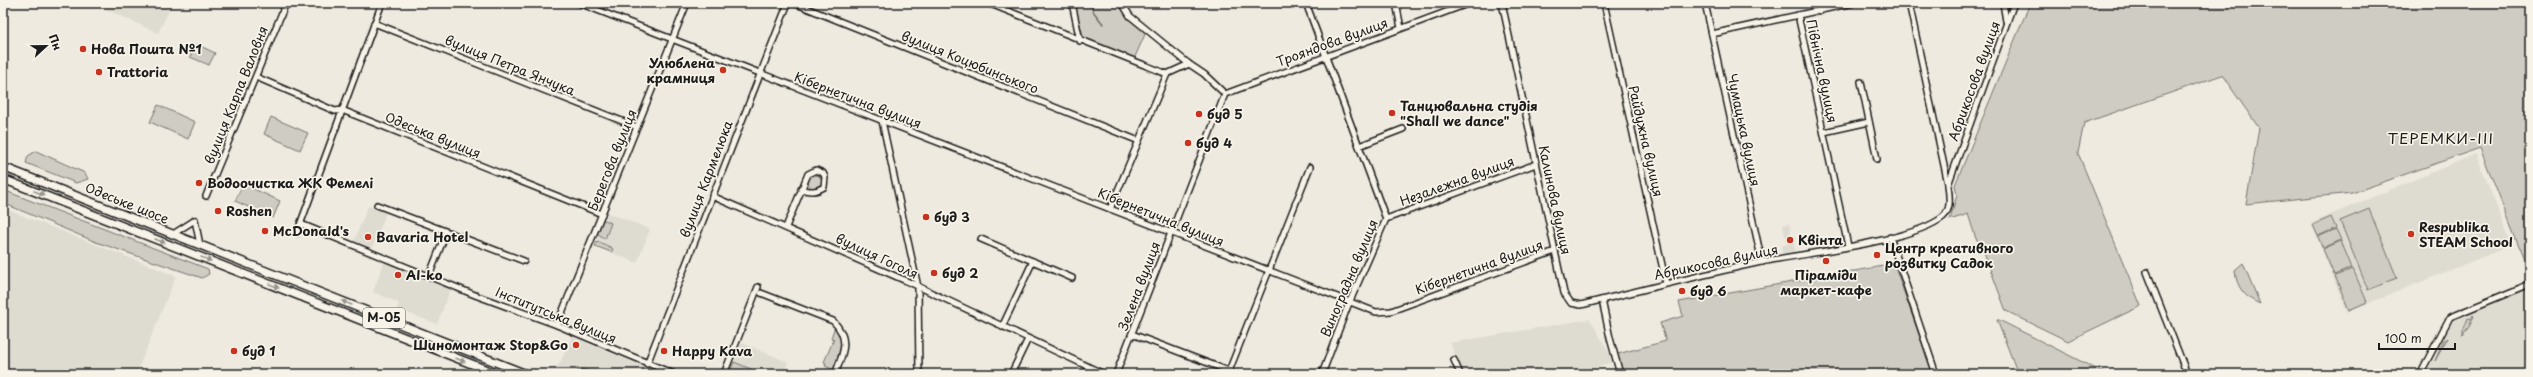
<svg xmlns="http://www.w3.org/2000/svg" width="2533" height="377" viewBox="0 0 2533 377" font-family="'Playpen Sans',sans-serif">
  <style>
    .built { fill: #dedbd1 }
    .green { fill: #cfccc3; stroke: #767470 }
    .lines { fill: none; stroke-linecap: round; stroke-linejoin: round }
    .stream { stroke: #6f6d69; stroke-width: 1.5 }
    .minor-casing { stroke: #1c1c1c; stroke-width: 8 }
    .highway-casing { stroke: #1c1c1c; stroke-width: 10 }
    .minor { stroke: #f7f3e8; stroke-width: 5 }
    .highway { stroke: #f7f3e8; stroke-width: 7 }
    .oneway { fill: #94928c }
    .poi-dot { fill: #c8321e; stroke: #f7f3e8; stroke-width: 1.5 }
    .labels { text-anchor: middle; stroke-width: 3.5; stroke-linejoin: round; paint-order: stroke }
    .shield { fill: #f7f3e8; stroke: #5e5c59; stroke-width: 1 }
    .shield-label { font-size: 12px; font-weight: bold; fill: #1c1c1c }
    .street-label { font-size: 13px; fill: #1c1c1c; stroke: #f7f3e8 }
    .poi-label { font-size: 13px; font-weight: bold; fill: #1c1c1c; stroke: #f7f3e8; text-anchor: start }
    .quarter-label { font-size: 15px; letter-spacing: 1px; fill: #1c1c1c; stroke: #f7f3e8 }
  </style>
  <rect width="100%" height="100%" fill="#eeeae0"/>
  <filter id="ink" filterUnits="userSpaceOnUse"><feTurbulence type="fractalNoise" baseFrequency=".025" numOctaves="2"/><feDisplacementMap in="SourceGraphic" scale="8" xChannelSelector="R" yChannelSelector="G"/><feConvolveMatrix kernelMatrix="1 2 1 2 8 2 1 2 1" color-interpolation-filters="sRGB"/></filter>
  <g filter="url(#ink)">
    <g class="built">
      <polygon points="101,3 173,3 158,33 99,6"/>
      <polygon points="2476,154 2512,245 2347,312 2311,223"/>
      <polygon points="368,206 386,213 372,249 354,241"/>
      <polygon points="3,208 176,276 136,374 3,374"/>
      <polygon points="608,213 650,229 637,263 595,246"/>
      <polygon points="1789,224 1795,251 1783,254 1781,246 1787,244 1783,225"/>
      <polygon points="385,260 451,288 437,324 397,309 399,303 373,292"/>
      <polygon points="2530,287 2530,374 2424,374 2452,320"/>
      <polygon points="1590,319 1614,361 1597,368 1599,374 1463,374 1450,343"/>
      <polygon points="572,337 663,374 548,374 543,372 559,365"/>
      <polygon points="742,343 788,362 783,374 729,374"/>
    </g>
    <g class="green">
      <polygon points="1074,3 1119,3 1129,18 1146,32 1134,59 1084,39"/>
      <polygon points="2030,3 2530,3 2530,265 2525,262 2480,148 2352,193 2246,204 2259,128 2222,75 2084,123 2078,153 2141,306 2068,341 2006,311 1981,244 1976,239 1968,214 1950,220 1957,195 1955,185"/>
      <polygon points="196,44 215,53 209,65 190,57"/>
      <polygon points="158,105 195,122 188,139 150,122"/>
      <polygon points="271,117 308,133 300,150 264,134"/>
      <polygon points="36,151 85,173 88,179 76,183 26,163 28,156"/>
      <circle cx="815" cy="182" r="7"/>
      <polygon points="243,184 280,201 273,218 235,201"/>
      <polygon points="3,190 208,269 209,274 202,278 96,242 3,203"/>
      <polygon points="2369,209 2397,278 2368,290 2340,221"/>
      <polygon points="2331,217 2336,228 2318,236 2313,225"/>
      <polygon points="605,220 611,223 605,239 597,233 602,221"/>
      <polygon points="2336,229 2341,240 2323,248 2318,237"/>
      <polygon points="597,241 612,248 613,250 611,252 595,246"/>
      <polygon points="2341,241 2352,268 2334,275 2323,249"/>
      <path d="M2243,263l17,41c-15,-6 -24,-17 -25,-34z"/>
      <polygon points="1894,264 1933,374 1620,374 1614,355 1666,341 1660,323 1683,316 1679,302"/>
      <polygon points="2353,269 2367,302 2349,310 2335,276"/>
      <polygon points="2473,315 2474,316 2469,327 2461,336 2468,318 2471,319"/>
      <polygon points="1997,320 1999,320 2106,374 2018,374"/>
      <path d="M835,326c12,15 6,27 -1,44l-9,-4 1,-3 -2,-1 10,-23 -3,-1z"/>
      <polygon points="2448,337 2435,361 2444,340"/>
      <polygon points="734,362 758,372 757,374 729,374"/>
      <polygon points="582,369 600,374 572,374"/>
    </g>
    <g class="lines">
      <polyline class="stream" points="1091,3 1093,11 1103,24"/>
      <defs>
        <g id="minor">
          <polyline points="579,3 1376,312 1391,311 1555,251"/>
          <polyline points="794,3 1139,141"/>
          <polyline points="988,3 1167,74"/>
          <polyline points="1072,3 1080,41"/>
          <polyline points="1122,3 1130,16 1189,64 1204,74 1225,94"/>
          <polyline points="1306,3 1386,219 1347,308 1322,374"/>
          <polyline points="1396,3 1401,28"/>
          <path d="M1502,3l62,290 7,10 10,2c60,-15 120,-30 180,-43 43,-9 151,-20 182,-45 9,-8 6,-22 5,-32l66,-182"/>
          <polyline points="1604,3 1666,283"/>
          <polyline points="1705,3 1762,262"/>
          <polyline points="1909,3 1948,184"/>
          <polyline points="2003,3 2006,21"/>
          <polyline points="1798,15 1848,246"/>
          <polyline points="374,23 637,127"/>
          <polyline points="1712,34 1853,3"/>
          <polyline points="1167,74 1189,64"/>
          <polyline points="256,77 335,111 342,110 602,214"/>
          <polyline points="1861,82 1877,159"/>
          <polyline points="1225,94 1470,3"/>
          <polyline points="882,121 918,287 919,374"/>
          <polyline points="1824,132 1869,122"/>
          <polyline points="1359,146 1403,129"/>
          <polyline points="206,196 286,3"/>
          <polyline points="712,196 911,283 1104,374"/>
          <polyline points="377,205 524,261"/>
          <polyline points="1110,209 1167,74"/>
          <polyline points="1386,219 1536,164"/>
          <polyline points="195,220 200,245"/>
          <polyline points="301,224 475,295 557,325 674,374"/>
          <path d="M786,227l22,-53 8,-4 7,3 2,4 -1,10c-8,5 -14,5 -23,2"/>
          <polyline points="297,233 382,3"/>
          <polyline points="173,234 195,220"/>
          <polyline points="1890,237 1936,374"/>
          <polyline points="981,239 1072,278"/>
          <polyline points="2147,272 2187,374"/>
          <polyline points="429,276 446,233"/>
          <path d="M761,293l72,28c18,18 10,33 2,53"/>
          <polyline points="1602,300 1610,338 1620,374"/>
          <polyline points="557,325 687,3"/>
          <polyline points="1002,327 1033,261"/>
          <polyline points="1132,334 1229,371 1310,167"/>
          <polyline points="1454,360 1460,374"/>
          <polyline points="647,364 788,3"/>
          <polyline points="724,374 758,287"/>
          <polyline points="1011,374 1028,339"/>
          <polyline points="1116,374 1225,94"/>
          <polyline points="2420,374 2450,317 2530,284"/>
        </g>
        <g id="highway">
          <polyline points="3,167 526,374"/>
          <polyline points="3,179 497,374"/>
        </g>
      </defs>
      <use href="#minor" class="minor-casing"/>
      <use href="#highway" class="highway-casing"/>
      <use href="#minor" class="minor"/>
      <use href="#highway" class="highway"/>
    </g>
    <defs><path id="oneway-solid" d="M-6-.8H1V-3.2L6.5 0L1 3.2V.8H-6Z"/></defs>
    <g class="oneway">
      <use href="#oneway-solid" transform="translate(39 193) rotate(21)"/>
      <use href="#oneway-solid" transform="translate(160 241) rotate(21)"/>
      <use href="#oneway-solid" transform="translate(206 259) rotate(22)"/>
      <use href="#oneway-solid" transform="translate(274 286) rotate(22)"/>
      <use href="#oneway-solid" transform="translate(347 303) rotate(-158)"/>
      <use href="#oneway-solid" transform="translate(460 360) rotate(21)"/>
    </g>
  </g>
  <g class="poi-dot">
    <circle cx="83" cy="49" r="4"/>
    <circle cx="723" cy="70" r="4"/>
    <circle cx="99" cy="72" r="4"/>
    <circle cx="1392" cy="113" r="4"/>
    <circle cx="1199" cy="114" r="4"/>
    <circle cx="1188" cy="143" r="4"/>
    <circle cx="199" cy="183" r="4"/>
    <circle cx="218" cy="211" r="4"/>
    <circle cx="926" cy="217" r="4"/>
    <circle cx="265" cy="231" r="4"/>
    <circle cx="2411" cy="234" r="4"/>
    <circle cx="368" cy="237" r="4"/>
    <circle cx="1790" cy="240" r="4"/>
    <circle cx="1877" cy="255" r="4"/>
    <circle cx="1826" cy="261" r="4"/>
    <circle cx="934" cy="273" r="4"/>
    <circle cx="398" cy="275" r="4"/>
    <circle cx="1682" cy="291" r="4"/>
    <circle cx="576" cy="345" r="4"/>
    <circle cx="234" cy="351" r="4"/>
    <circle cx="664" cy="351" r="4"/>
  </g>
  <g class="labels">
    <rect class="shield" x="363" y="308" width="42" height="20" rx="3"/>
    <g class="shield-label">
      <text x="384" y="322">М-05</text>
    </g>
    <g class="street-label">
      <text transform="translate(1332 42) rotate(-20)" y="5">Трояндова вулиця</text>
      <text transform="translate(970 62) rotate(22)" y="5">вулиця Коцюбинського</text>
      <text transform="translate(510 65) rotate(22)" y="5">вулиця Петра Янчука</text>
      <text transform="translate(1822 71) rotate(78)" y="5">Північна вулиця</text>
      <text transform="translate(1974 81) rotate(-70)" y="5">Абрикосова вулиця</text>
      <text transform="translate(236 95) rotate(-68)" y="5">вулиця Карпа Валовня</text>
      <text transform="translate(858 100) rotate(21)" y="5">Кібернетична вулиця</text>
      <text transform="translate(1744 130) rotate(78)" y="5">Чумацька вулиця</text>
      <text transform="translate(433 135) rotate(22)" y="5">Одеська вулиця</text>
      <text transform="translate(1646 141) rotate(77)" y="5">Райдужна вулиця</text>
      <text transform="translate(612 160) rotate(-68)" y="5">Берегова вулиця</text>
      <text transform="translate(706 179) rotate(-69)" y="5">вулиця Кармелюка</text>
      <text transform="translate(1457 181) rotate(-20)" y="5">Незалежна вулиця</text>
      <text transform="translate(1555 200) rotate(78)" y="5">Калинова вулиця</text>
      <text transform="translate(127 203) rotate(22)" y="5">Одеське шосе</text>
      <text transform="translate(1161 217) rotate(22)" y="5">Кібернетична вулиця</text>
      <text transform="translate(877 256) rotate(25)" y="5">вулиця Гоголя</text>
      <text transform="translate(1716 262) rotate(-12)" y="5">Абрикосова вулиця</text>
      <text transform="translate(1479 267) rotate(-20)" y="5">Кібернетична вулиця</text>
      <text transform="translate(1349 278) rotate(-67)" y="5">Виноградна вулиця</text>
      <text transform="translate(1139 286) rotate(-69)" y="5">Зелена вулиця</text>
      <text transform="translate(556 315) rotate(22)" y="5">Інститутська вулиця</text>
    </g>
    <g class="poi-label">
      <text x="91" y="54">Нова Пошта №1</text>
      <text x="715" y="68" text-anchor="end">Улюблена<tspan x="715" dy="15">крамниця</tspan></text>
      <text x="107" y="77">Trattoria</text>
      <text x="1400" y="111">Танцювальна студія<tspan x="1400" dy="15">"Shall we dance"</tspan></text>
      <text x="1207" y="119">буд 5</text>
      <text x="1196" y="148">буд 4</text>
      <text x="207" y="188">Водоочистка ЖК Фемелі</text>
      <text x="226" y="216">Roshen</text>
      <text x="934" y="222">буд 3</text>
      <text x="2419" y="232">Respublika<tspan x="2419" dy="15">STEAM School</tspan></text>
      <text x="273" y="236">McDonald's</text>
      <text x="376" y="242">Bavaria Hotel</text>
      <text x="1798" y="245">Квінта</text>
      <text x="1885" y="253">Центр креативного<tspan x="1885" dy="15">розвитку Садок</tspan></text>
      <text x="942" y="278">буд 2</text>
      <text x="406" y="280">Al-ko</text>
      <text x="1826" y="280" text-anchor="middle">Піраміди<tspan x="1826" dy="15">маркет-кафе</tspan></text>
      <text x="1690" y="296">буд 6</text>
      <text x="568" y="350" text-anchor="end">Шиномонтаж Stop&amp;Go</text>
      <text x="242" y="356">буд 1</text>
      <text x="672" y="356">Happy Kava</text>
    </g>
    <g class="quarter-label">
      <text x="2441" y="144">ТЕРЕМКИ-III</text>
    </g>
  </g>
  <rect width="2533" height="377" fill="none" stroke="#f7f3e8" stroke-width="16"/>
  <rect x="8" y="8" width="2517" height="361" fill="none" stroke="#1c1c1c" stroke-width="1.5" filter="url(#ink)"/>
  <g transform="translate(46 46) rotate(68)" stroke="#f7f3e8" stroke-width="3" paint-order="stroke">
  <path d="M0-3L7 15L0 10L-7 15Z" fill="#1c1c1c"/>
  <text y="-6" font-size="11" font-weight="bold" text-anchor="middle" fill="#1c1c1c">Пн</text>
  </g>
  <path d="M2379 343v6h76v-6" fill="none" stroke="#1c1c1c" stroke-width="2"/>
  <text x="2385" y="343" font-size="12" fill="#1c1c1c" stroke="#f7f3e8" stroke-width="3" paint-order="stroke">100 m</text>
</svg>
